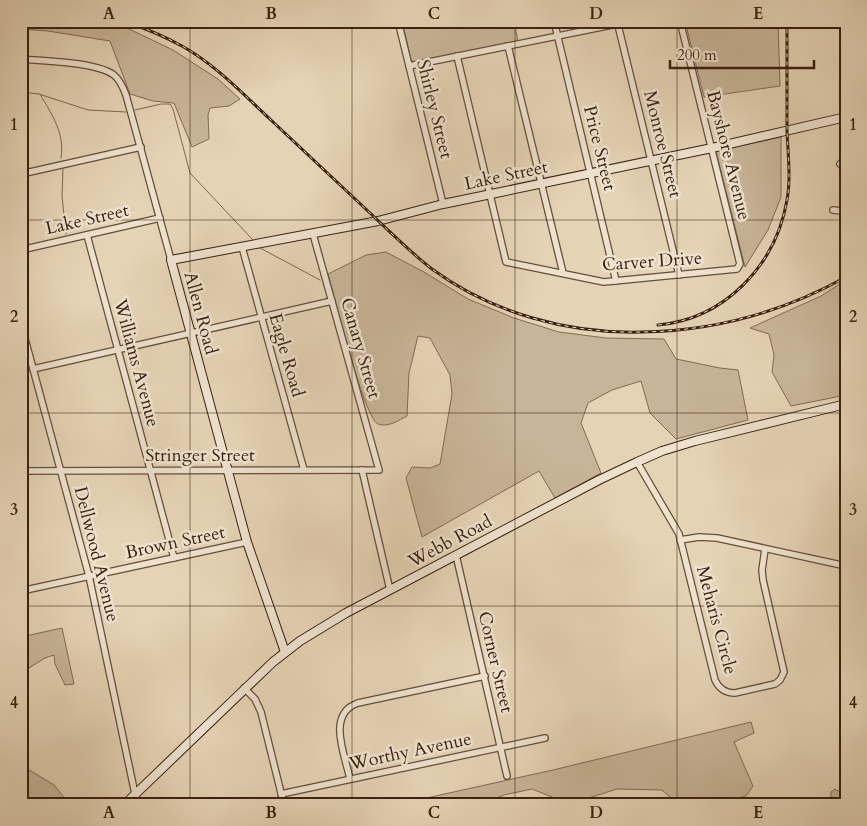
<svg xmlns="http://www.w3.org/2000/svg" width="867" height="826" viewBox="0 0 867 826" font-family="Cardo,serif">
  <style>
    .green { fill: #c8b599; stroke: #806b54 }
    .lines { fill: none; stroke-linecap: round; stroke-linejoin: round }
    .stream { stroke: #7d6751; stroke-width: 1 }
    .street-casing { stroke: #644e38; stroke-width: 8 }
    .secondary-casing { stroke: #39210f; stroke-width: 10 }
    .street { stroke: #eee2cf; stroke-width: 5.5 }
    .secondary { stroke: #eee2cf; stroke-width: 8 }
    .rail-casing { stroke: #39210f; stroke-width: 3 }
    .rail { stroke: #eee2cf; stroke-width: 1; stroke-dasharray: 4; stroke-linecap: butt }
    .grid { fill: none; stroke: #39210f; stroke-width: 1; stroke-opacity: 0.55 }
    .labels { text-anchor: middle; stroke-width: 5; stroke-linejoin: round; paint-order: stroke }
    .street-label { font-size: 18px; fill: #39210f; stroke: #eee2cf }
    .neatline { fill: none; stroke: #39210f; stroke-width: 2 }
    .grid-label { font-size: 16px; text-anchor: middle; font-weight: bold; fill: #39210f }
  </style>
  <rect width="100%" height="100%" fill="#e5d3b5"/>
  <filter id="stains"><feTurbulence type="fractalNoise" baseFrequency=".004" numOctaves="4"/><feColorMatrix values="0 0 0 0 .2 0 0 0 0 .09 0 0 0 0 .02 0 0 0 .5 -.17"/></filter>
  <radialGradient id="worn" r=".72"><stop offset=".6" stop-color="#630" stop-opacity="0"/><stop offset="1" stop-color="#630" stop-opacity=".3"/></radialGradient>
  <g class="green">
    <polygon points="21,21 101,21 129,29 173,50 218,79 240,99 229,106 210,108 208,115 209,139 192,147 174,103 153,101 130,94 110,41 48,31 21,29"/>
    <polygon points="402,21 514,21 518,42 414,62 411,60"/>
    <polygon points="685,21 778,21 780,86 704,97"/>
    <polygon points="781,137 781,197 768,230 745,267 716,151"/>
    <path d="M386,252l38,20 44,27 46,19 45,14 47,6 58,1 12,20 44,9 18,2 10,50 -72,19 -26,-26 -9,-32 -29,9 -24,13 -7,20 20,50 -46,25 -16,-27 -117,66 -16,-59 6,-11 18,1 10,-4 12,-70 -2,-19 -20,-37 -12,-2 -9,37 -2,43c-8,4 -19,12 -29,8 -14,-6 -44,-128 -50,-150l38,-19z"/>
    <polygon points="846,280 846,395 791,406 772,372 774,355 769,334 750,328 821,296"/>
    <polygon points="62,628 74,684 65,685 55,664 54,655 45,658 21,673 21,637"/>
    <polygon points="751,722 754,733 734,742 753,786 746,796 727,801 727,805 679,805 662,790 617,789 573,803 574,805 554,805 552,797 532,789 504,795 479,805 395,805 553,770"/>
    <polygon points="21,765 54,785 70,805 21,805"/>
    <polygon points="835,789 840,792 842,796 841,802 843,805 830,805 831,801 829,799 831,796 831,792"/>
  </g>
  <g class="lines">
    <g class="stream">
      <polyline points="21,92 39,94 88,110 126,112"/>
      <path d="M40,94c12,21 25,39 21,64"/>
      <polyline points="135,110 161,104 170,104 173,109 190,173 253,240"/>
      <polyline points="63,169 62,196 66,234"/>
      <polyline points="260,248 320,280"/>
    </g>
    <defs>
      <g id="street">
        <polyline points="398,21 443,204"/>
        <polyline points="554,21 616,281"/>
        <polyline points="617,21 679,275"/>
        <polyline points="508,46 563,273"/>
        <polyline points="457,56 506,262 604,282 737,269 740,264 680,21"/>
        <path d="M21,59c24,2 75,3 93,16 6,5 9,12 12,20l45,165"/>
        <polyline points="409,66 632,21"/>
        <polyline points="840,164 846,157"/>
        <polyline points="21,174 141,147"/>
        <polyline points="833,210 842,211 846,208"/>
        <polyline points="87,235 174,558"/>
        <polyline points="242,247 304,470"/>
        <polyline points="21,250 160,218"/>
        <polyline points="21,324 89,576 135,794"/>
        <polyline points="33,369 332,301"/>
        <path d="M637,462l42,72 36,146c4,9 11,13 20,13l40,-9 5,-4 4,-8 -21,-92 -1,-10 3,-21"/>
        <polyline points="362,470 390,590"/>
        <polyline points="21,471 379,470 313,234"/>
        <polyline points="680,540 699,537 717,538 846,566"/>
        <polyline points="456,555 507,776"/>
        <polyline points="21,591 247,542"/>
        <polyline points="244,688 255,699 261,712 284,805"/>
        <path d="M350,779c-5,-24 -24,-65 8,-76l127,-27"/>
        <polyline points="281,794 545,738"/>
      </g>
      <g id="secondary">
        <polyline points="285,652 247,542 171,260 378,221 443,204 712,148 846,117"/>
        <polyline points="846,706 844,744 846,788"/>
        <polyline points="124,805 273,662 300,641 346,613 599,480 637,462 662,451 695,441 846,404"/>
      </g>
    </defs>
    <use href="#street" class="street-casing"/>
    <use href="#secondary" class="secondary-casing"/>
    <use href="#street" class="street"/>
    <use href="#secondary" class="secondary"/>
    <defs>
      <g id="rail">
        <path d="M124,21c20,7 40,15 58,25 34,19 62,49 90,75 33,31 65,61 98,92 20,19 40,39 62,56 60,44 136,65 210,63 71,-1 141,-20 204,-55"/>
        <path d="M658,325c67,-6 118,-60 129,-125 4,-22 1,-46 0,-69 0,-36 0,-73 0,-110"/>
      </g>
    </defs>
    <use href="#rail" class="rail-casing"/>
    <use href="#rail" class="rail"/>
  </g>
  <path class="grid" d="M190,21v784M352,21v784M515,21v784M677,21v784M21,220h825M21,413h825M21,606h825"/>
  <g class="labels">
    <g class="street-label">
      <text transform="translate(435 109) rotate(76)" y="6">Shirley Street</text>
      <text transform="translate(663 144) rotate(76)" y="6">Monroe Street</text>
      <text transform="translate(600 148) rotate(76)" y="6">Price Street</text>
      <text transform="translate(729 155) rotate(76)" y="6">Bayshore Avenue</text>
      <text transform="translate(506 175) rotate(-12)" y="6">Lake Street</text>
      <text transform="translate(87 219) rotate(-13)" y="6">Lake Street</text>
      <text transform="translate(652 261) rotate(-4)" y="6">Carver Drive</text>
      <text transform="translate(201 313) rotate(75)" y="6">Allen Road</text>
      <text transform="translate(361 348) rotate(74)" y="6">Canary Street</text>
      <text transform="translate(287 355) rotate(74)" y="6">Eagle Road</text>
      <text transform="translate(137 363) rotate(75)" y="6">Williams Avenue</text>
      <text x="200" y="461">Stringer Street</text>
      <text transform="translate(450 541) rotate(-28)" y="6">Webb Road</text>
      <text transform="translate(175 542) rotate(-12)" y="6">Brown Street</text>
      <text transform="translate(97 554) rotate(76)" y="6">Dellwood Avenue</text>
      <text transform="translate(717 620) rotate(75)" y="6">Meharis Circle</text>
      <text transform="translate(496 662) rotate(77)" y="6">Corner Street</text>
      <text transform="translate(410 751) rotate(-12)" y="6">Worthy Avenue</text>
    </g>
  </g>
  <rect width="867" height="826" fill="none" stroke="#e5d3b5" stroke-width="55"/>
  <path d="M670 60v8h144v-8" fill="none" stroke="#39210f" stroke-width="2.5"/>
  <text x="677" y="60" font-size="15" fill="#39210f" stroke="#eee2cf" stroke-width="4" paint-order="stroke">200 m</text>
  <rect x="28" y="28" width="812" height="770" class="neatline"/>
  <g class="grid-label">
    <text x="109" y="19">A</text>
    <text x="271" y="19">B</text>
    <text x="434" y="19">C</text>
    <text x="596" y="19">D</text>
    <text x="758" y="19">E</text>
    <text x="14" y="130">1</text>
    <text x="853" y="130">1</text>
    <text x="14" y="322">2</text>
    <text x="853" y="322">2</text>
    <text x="14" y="515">3</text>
    <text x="853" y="515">3</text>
    <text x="14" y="708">4</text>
    <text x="853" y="708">4</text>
    <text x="109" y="818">A</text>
    <text x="271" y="818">B</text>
    <text x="434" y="818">C</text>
    <text x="596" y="818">D</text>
    <text x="758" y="818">E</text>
  </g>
  <rect width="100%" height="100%" filter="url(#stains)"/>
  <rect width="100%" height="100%" fill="url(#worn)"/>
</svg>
